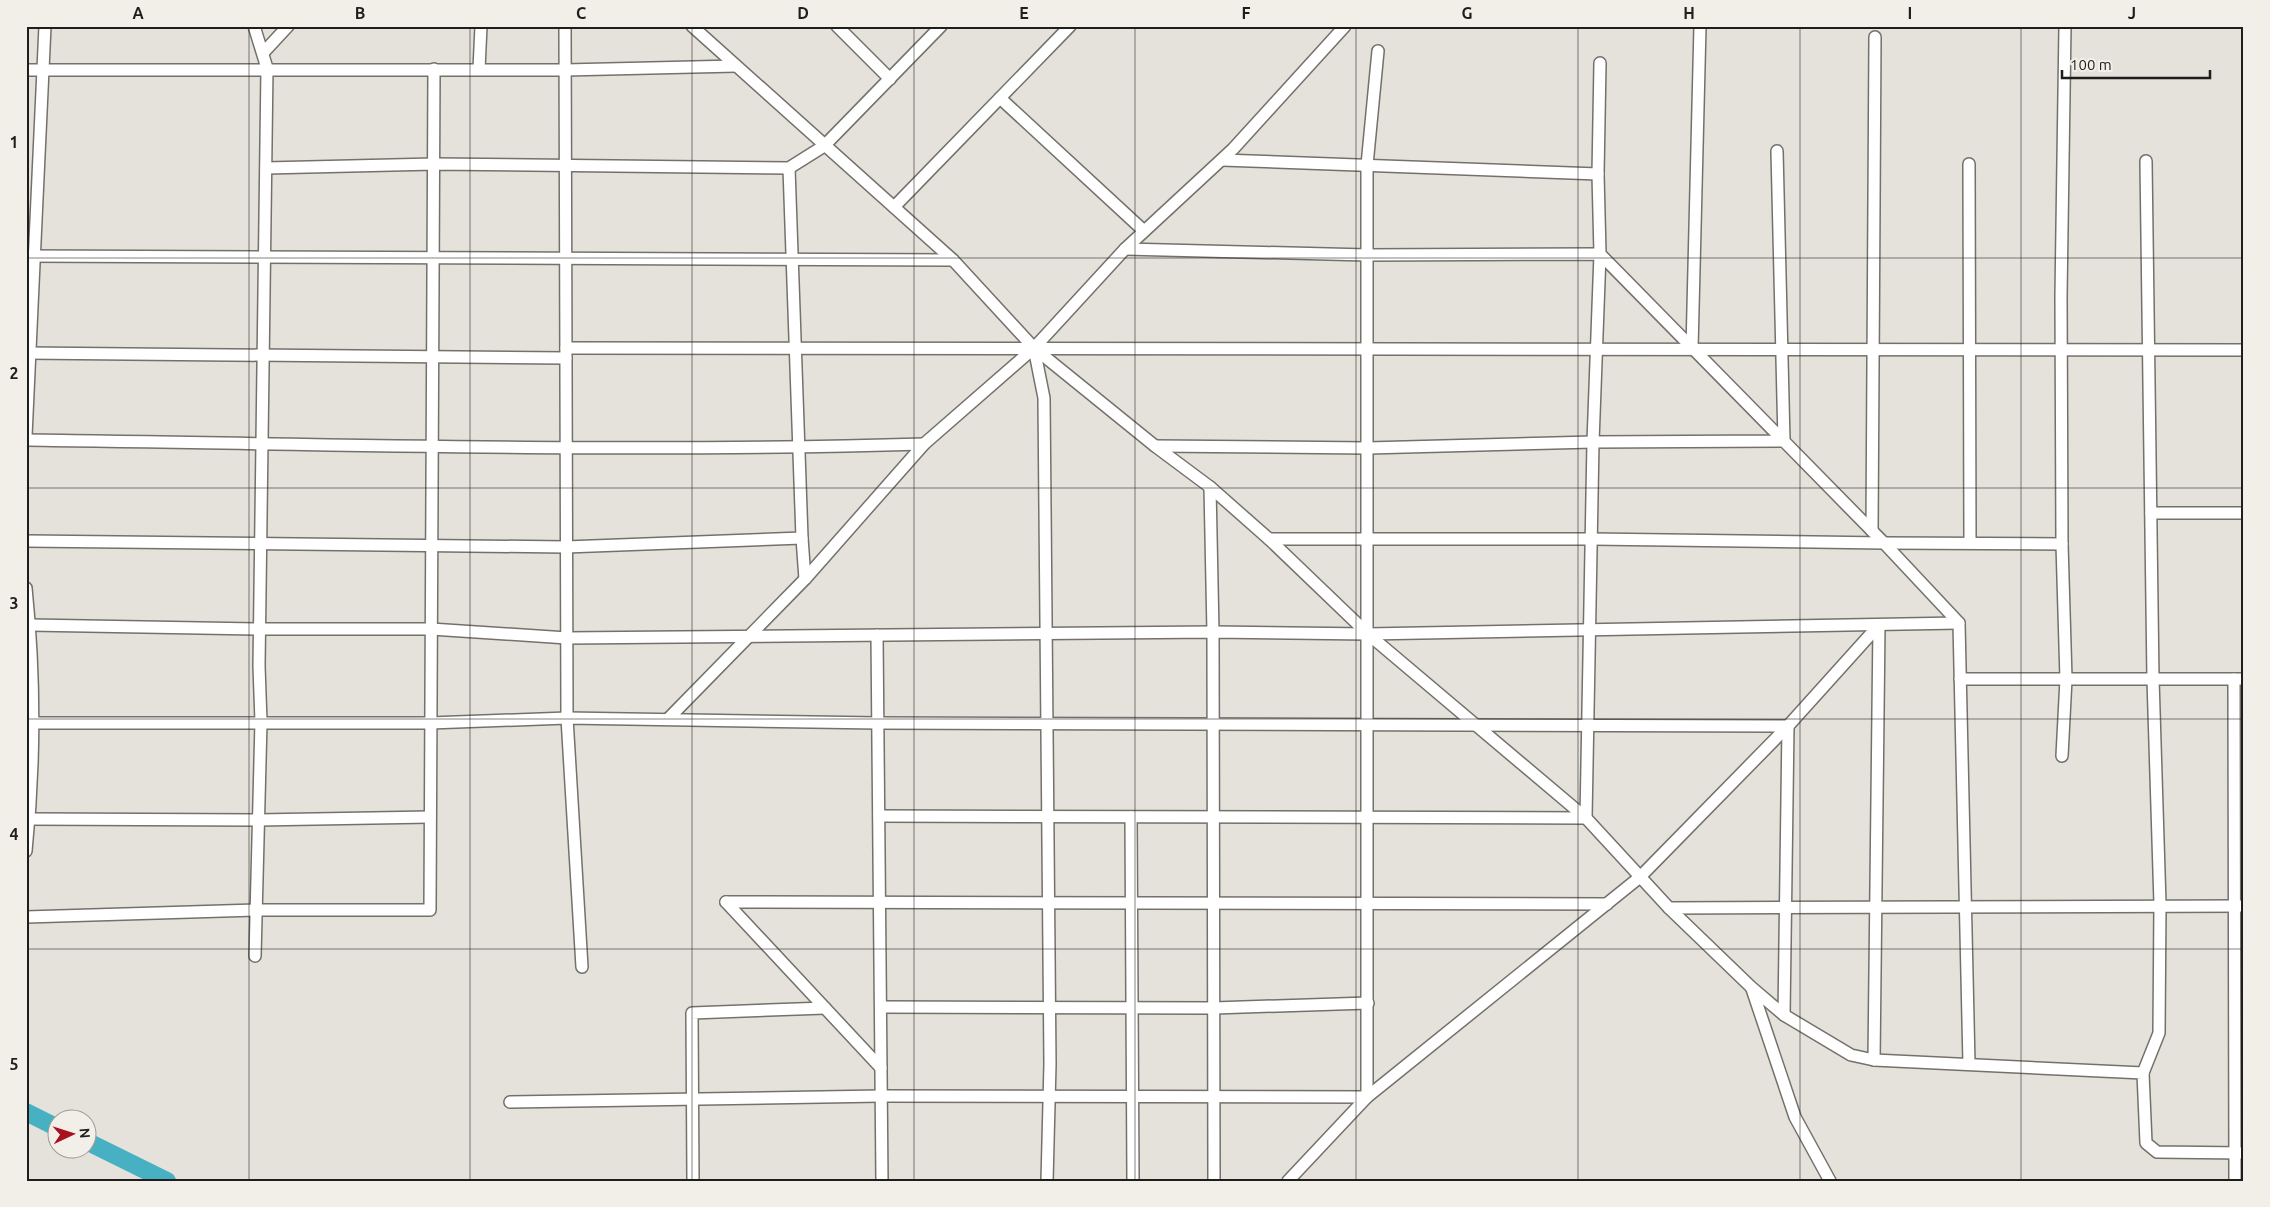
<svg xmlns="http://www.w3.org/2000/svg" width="2270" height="1207" viewBox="0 0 2270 1207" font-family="Ubuntu,sans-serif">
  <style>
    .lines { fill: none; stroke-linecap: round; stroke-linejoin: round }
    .river { stroke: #47b0c2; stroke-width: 18 }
    .minor-casing { stroke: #74716b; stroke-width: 14 }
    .minor { stroke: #fff; stroke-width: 11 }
    .grid { fill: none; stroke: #1f1e1c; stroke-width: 1; stroke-opacity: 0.55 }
    .neatline { fill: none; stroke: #1f1e1c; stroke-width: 2 }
    .grid-label { font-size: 16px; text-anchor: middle; font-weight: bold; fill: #1f1e1c }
  </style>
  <rect width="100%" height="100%" fill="#e5e1db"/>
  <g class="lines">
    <g class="river">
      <polyline points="26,1112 58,1128"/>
      <polyline points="88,1142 167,1181"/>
    </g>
    <defs>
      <g id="minor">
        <polyline points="254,26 267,68 259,666 261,722 255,956"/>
        <polyline points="565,26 567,718 582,967"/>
        <polyline points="692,26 953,260 1034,348 1155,446 1210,487 1269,539 1368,634 1586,818 1669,908 1751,987 1784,1015 1851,1055 1874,1060 2143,1073 2146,1143 2157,1152 2244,1153"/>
        <polyline points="837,26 890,79"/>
        <polyline points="263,53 288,26"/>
        <polyline points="479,69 481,26"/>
        <polyline points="26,70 565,70 736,66"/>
        <polyline points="1000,98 1144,231"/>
        <polyline points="1222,160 1598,174"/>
        <polyline points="1969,164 1970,543"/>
        <polyline points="266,168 434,164 789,168 824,146 941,26"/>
        <polyline points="789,168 802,538 805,579"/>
        <polyline points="894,207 1070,26"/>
        <polyline points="1125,249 1367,255 1600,254 1884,543 1959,623 1969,1064"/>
        <polyline points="26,256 953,260"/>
        <polyline points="566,348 2244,350"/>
        <polyline points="1692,349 1700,26"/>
        <polyline points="26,353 566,358"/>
        <polyline points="26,436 45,26"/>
        <path d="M26,440c300,4 599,13 898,4"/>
        <polyline points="1155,446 1368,448 1593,442 1784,441 1777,151"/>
        <polyline points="1210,487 1213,632 1214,1181"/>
        <polyline points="2151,513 2244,513"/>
        <polyline points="1872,531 1875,37"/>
        <polyline points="1269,539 1592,539 1884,543 2062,544"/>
        <polyline points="26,541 566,547 802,538"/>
        <path d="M26,588c9,88 9,176 0,263"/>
        <polyline points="30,625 260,629 431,629 567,638 1213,632 1368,634 1959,623"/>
        <polyline points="877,635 882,1181"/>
        <polyline points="1960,679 2244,679"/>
        <polyline points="2234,679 2235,1181"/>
        <polyline points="668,719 805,579 924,444 1034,348"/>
        <polyline points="34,723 430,723 567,718 878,723 1788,726 1784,1015"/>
        <polyline points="2062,756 2066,679 2062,544 2061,296 2065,26"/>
        <polyline points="879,816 1586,818 1593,442 1600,254 1598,174 1600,63"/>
        <polyline points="1131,817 1133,1181"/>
        <polyline points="29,819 258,820 430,817"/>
        <polyline points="726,902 1607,904"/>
        <polyline points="726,902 881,1068"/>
        <polyline points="1669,908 2244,906"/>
        <polyline points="26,917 256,910 430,910 434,69"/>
        <polyline points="1752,989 1795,1117 1830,1181"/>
        <polyline points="881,1007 1214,1008 1368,1003"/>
        <polyline points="1874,1060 1879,625"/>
        <polyline points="2143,1073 2159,1033 2160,904 2153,679 2146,161"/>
        <polyline points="510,1102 881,1096 1367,1097 1367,165 1378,51"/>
        <polyline points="693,1181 692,1013 825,1008"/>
        <polyline points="1047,1181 1050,1064 1044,398 1034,348 1125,249 1233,149 1345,26"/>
        <polyline points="1288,1181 1367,1097 1640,877 1788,726 1879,625"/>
      </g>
    </defs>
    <use href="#minor" class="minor-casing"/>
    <use href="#minor" class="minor"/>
  </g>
  <path class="grid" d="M249,26v1155M470,26v1155M692,26v1155M914,26v1155M1135,26v1155M1356,26v1155M1578,26v1155M1800,26v1155M2021,26v1155M26,258h2218M26,488h2218M26,719h2218M26,949h2218"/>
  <rect width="2270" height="1207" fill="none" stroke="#f2eee8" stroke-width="55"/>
  <g transform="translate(72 1134) rotate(86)"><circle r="24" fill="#f2eee8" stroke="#9e9b96"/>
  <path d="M0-4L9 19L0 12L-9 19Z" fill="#a8121d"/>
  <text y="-8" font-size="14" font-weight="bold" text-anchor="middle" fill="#1f1e1c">N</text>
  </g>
  <path d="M2062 70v8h148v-8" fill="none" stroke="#1f1e1c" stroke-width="2.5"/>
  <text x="2070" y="70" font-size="15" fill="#1f1e1c" stroke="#f2eee8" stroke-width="4" paint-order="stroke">100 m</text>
  <rect x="28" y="28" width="2214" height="1152" class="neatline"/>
  <g class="grid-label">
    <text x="138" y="19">A</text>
    <text x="360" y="19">B</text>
    <text x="581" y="19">C</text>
    <text x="803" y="19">D</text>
    <text x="1024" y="19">E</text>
    <text x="1246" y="19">F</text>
    <text x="1467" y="19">G</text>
    <text x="1689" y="19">H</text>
    <text x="1910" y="19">I</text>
    <text x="2132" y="19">J</text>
    <text x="14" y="148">1</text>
    <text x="14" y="379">2</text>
    <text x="14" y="609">3</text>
    <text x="14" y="840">4</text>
    <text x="14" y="1070">5</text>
  </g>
</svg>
